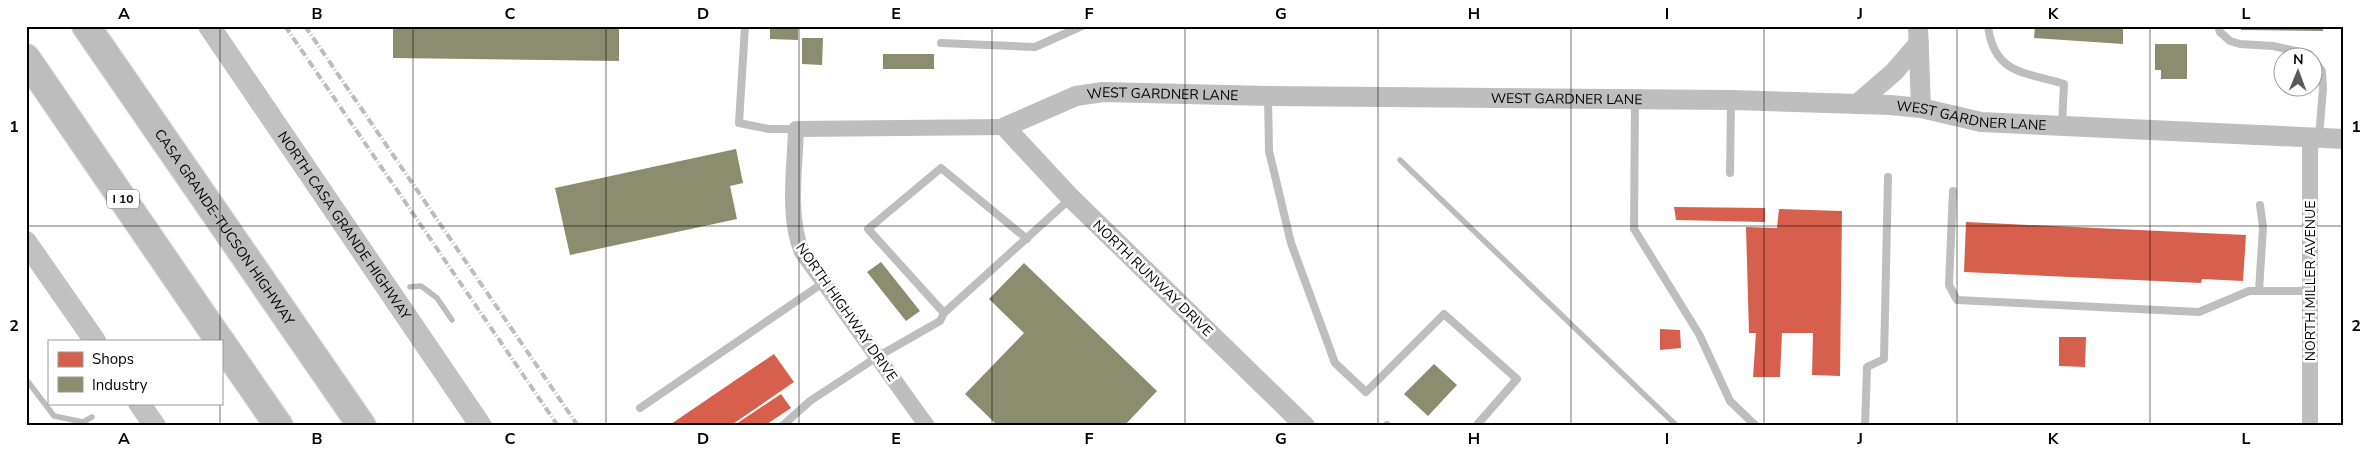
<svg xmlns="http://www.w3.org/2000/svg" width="2370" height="452" viewBox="0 0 2370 452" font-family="'Nunito Sans',sans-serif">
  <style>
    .shops { fill: #d6604d }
    .industry { fill: #8c8c6e }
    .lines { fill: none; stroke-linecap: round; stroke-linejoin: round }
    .stream { stroke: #bcbcbc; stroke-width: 5.5 }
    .motorway-casing { stroke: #dbdbdb; stroke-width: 30 }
    .service { stroke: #bebebe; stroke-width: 8 }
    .minor { stroke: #bebebe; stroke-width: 16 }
    .tertiary { stroke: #bebebe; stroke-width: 20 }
    .secondary { stroke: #c1c1c1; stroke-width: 22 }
    .motorway { stroke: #bdbdbd; stroke-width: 28 }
    .rail { stroke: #bdbdbd; stroke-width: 4; stroke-dasharray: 8 2.5 1 2.5; stroke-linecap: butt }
    .grid { fill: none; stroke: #000; stroke-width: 1; stroke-opacity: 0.55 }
    .labels { text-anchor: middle; stroke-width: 5; stroke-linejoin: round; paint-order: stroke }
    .shield { fill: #fff; stroke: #4c4c4c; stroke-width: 1 }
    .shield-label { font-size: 12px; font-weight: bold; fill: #000 }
    .street-label { font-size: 14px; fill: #000; stroke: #fff }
    .neatline { fill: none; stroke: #000; stroke-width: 2 }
    .grid-label { font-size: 16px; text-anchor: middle; font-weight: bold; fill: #000 }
  </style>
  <rect width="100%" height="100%" fill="#fff"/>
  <g class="shops">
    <polygon points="1674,207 1765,208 1765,222 1676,220"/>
    <polygon points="1779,209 1842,211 1840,376 1812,375 1813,333 1782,333 1780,377 1753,377 1756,333 1749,333 1746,227 1777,228"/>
    <polygon points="1966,222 2246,235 2243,281 2202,279 2201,283 1964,272"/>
    <polygon points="1660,329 1680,330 1681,348 1660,350"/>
    <polygon points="2059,337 2086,337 2085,367 2059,366"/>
    <polygon points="774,354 794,382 730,426 668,426"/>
    <polygon points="781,394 791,408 764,426 733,426"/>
  </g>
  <g class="industry">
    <polygon points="393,26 619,27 619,61 393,58"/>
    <polygon points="770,26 798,26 798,40 770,39"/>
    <polygon points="864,26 927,26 927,28 864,29"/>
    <polygon points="2035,26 2123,26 2123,44 2034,38"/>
    <polygon points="2241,26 2323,26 2323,31 2241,30"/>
    <polygon points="802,38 823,38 822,65 802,64"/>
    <polygon points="2155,44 2187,44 2187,79 2161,79 2161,70 2155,70"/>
    <rect x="883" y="54" width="51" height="15"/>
    <polygon points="736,149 743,183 730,186 737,219 570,255 555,188"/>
    <polygon points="881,262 920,311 906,321 867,272"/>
    <polygon points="1024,263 1157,391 1124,426 998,426 965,394 1024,333 989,299"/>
    <polygon points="1434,364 1457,385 1428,416 1404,394"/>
  </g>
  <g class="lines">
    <g class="stream">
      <polyline points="1400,160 1677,426"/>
      <polyline points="410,287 421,286 437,298 452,320"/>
      <polyline points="26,379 54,416 83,422 92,417"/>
    </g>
    <defs>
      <g id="motorway">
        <path id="s3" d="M86,26l276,400"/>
        <polyline points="26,58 220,341"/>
        <polyline points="221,342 279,426"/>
      </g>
    </defs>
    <use href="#motorway" class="motorway-casing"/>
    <g class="service">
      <polyline points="745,26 739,123 769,129 796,129"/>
      <path d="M1988,26c6,49 38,46 76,58l-2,41"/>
      <polyline points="2218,26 2220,32 2230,41 2240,44 2273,46 2309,54 2312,58"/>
      <polyline points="941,43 1035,47 1082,26"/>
      <polyline points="2312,58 2322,71 2323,89 2319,137"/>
      <polyline points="1268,97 1269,151 1291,243 1335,363 1366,392 1444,314 1517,379 1476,426"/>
      <polyline points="1635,101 1634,229 1699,334 1730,401 1756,426"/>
      <polyline points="1730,173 1731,100"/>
      <polyline points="1953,191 1949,285 1957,300 2199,312 2249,291 2310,291"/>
      <polyline points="2259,291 2263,227 2260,205"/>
      <polyline points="944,313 868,229 941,168 1027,239"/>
      <polyline points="640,408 823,283"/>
      <polyline points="1387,425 1388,426"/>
      <polyline points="782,426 810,401 877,357 940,321 944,313 1071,198"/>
      <polyline points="1865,426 1867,367 1884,359 1888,177"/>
    </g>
    <g class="minor">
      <polyline points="2310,137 2310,426"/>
      <path d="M927,426l-125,-174c-15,-35 -7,-85 -6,-123l209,-2"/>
    </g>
    <g class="tertiary">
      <polyline points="1918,26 1921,108"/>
      <polyline points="1857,104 1894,72 1919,43"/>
      <path id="s1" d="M1305,426l-234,-228 -66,-71 71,-31 27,-4 165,4 463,4 159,5 31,3 60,14 363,17"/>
    </g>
    <g class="secondary">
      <path id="s2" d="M209,26l272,400"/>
      <polyline points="26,242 95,341"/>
      <polyline points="139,403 155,426"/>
    </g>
    <use href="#motorway" class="motorway"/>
    <g class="rail">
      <polyline points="285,26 558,426"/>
      <polyline points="305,26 578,426"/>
    </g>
  </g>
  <path class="grid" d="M220,26v315M413,26v400M606,26v400M799,26v400M992,26v400M1185,26v400M1378,26v400M1571,26v400M1764,26v400M1957,26v400M2150,26v400M26,226h2318M220,403v23"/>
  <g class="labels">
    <rect class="shield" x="107" y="189.5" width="32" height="19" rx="4"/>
    <g class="shield-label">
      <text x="123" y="203">I 10</text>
    </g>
    <g class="street-label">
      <text dy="5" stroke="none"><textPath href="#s1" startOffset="588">WEST GARDNER LANE</textPath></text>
      <text dy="5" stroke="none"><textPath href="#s1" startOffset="992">WEST GARDNER LANE</textPath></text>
      <text dy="5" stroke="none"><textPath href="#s1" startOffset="1398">WEST GARDNER LANE</textPath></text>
      <text dy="5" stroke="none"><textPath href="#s3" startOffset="244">CASA GRANDE-TUCSON HIGHWAY</textPath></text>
      <text dy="5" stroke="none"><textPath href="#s2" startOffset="241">NORTH CASA GRANDE HIGHWAY</textPath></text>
      <text transform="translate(1153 278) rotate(44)" y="5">NORTH RUNWAY DRIVE</text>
      <text transform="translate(2310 281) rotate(-90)" y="5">NORTH MILLER AVENUE</text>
      <text transform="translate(847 312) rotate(55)" y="5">NORTH HIGHWAY DRIVE</text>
    </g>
  </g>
  <rect width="2370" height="452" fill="none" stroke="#ffffff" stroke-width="55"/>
  <rect x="48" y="340" width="175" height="65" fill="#ffffff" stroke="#999999"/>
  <rect x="58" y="352" width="25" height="15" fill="#d6604d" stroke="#999999"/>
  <text x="92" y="364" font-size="15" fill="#000000">Shops</text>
  <rect x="58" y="377" width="25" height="15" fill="#8c8c6e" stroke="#999999"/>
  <text x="92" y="390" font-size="15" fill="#000000">Industry</text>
  <g transform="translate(2298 72) rotate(1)"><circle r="24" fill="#ffffff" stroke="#999999"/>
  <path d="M0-4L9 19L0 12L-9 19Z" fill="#595959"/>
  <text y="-8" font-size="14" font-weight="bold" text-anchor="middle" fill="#000000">N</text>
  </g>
  <rect x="28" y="28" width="2314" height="396" class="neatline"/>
  <g class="grid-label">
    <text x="124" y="19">A</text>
    <text x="317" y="19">B</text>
    <text x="510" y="19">C</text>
    <text x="703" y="19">D</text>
    <text x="896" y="19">E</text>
    <text x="1089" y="19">F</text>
    <text x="1281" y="19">G</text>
    <text x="1474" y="19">H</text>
    <text x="1667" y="19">I</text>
    <text x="1860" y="19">J</text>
    <text x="2053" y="19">K</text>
    <text x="2246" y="19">L</text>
    <text x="14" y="132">1</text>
    <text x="2356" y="132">1</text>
    <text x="14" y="331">2</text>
    <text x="2356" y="331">2</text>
    <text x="124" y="444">A</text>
    <text x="317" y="444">B</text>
    <text x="510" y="444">C</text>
    <text x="703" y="444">D</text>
    <text x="896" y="444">E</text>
    <text x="1089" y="444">F</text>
    <text x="1281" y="444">G</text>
    <text x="1474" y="444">H</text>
    <text x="1667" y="444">I</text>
    <text x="1860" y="444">J</text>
    <text x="2053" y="444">K</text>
    <text x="2246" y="444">L</text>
  </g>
</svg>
